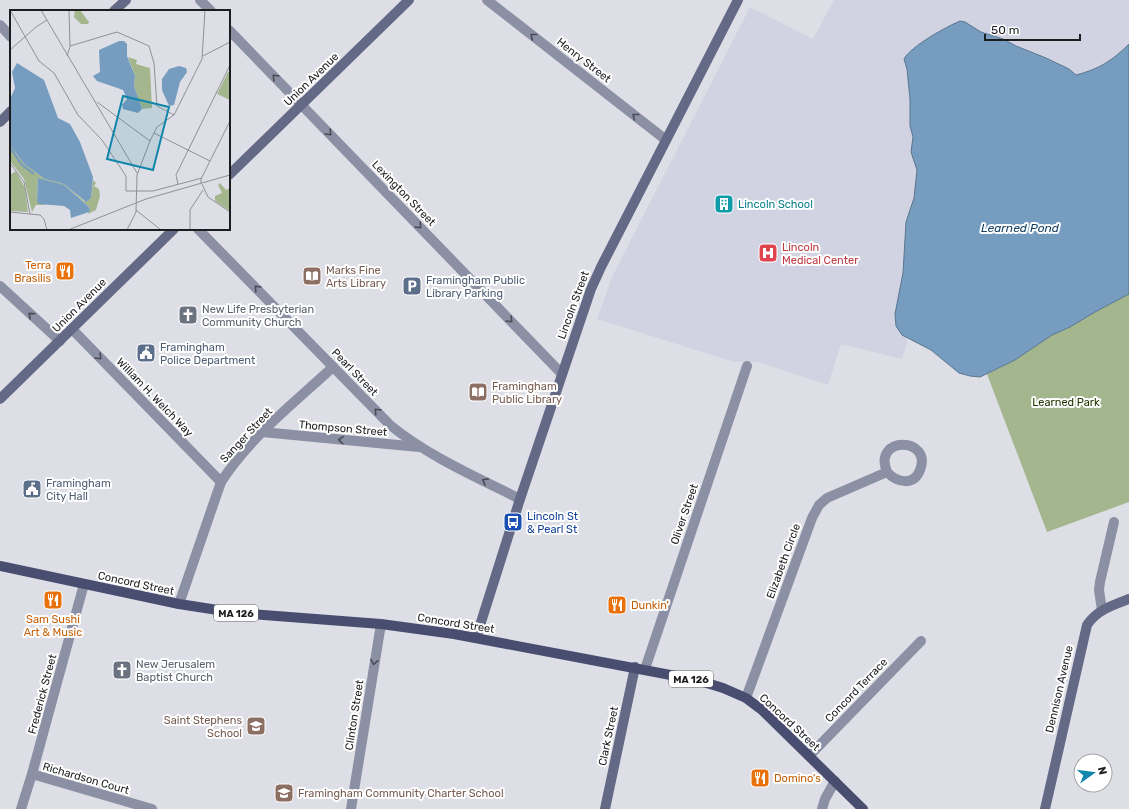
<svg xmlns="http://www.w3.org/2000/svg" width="1129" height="809" viewBox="0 0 1129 809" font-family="Rubik,sans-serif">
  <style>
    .built { fill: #d1d3e2 }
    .green { fill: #a3b68e }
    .water { fill: #769cbf; stroke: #5b768f }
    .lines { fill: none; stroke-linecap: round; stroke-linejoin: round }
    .street { stroke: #8c90a4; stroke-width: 10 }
    .secondary { stroke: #646986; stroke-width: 10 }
    .primary { stroke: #494e71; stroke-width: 10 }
    .oneway { stroke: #494b54 }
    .labels { text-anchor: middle; stroke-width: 4; stroke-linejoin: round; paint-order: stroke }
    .shield { fill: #fff; stroke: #606162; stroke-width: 1 }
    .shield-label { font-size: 10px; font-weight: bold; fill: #1c1d1f }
    .street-label { font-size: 11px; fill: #1c1d1f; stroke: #fff }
    .culture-label { font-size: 11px; fill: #0d838f; stroke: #fff; text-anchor: start }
    .health-label { font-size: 11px; fill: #be3a42; stroke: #fff; text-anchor: start }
    .food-label { font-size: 11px; fill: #c56008; stroke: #fff; text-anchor: start }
    .education-label { font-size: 11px; fill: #785e54; stroke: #fff; text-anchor: start }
    .service-label { font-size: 11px; fill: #4e5e75; stroke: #fff; text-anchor: start }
    .worship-label { font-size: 11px; fill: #5b616d; stroke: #fff; text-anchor: start }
    .park-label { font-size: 11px; fill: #223602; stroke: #fff }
    .transit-label { font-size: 11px; fill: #164399; stroke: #fff; text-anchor: start }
    .water-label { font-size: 12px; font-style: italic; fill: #133f63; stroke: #fff }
    .inset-river { fill: none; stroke: #769cbf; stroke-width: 2 }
    .inset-road { fill: none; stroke: #909196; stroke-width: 1 }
    .view { fill: #1186ab; fill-opacity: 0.15; stroke: #1186ab; stroke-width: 2 }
    .inset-edge { fill: none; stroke: #1c1d1f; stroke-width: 2 }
  </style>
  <rect width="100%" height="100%" fill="#dedfe6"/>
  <polygon class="built" points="834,0 1129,0 1129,44 1109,62 1099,67 1076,75 1069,69 1016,46 1003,39 981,32 965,22 960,21 916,46 904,59 907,69 910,99 910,126 913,137 911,152 917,170 907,298 907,343 902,359 841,344 828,385 758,362 734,362 597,319 612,277 750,7 813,39"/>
  <polygon class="green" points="1129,294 1129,502 1047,532 987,374 1015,360 1052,335 1070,327 1095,312"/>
  <path class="water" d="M960,21l5,1 16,10 22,7 13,7 30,12 23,11 7,6c23,-6 36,-14 53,-31v250l-34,18 -25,15 -18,8 -37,25 -35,17 -10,-1 -11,-3 -28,-23 -29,-15 -6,-9 -1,-12 8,-41 3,-51 8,-24 3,-28 -6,-18 2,-15 -3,-11v-27l-3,-30 -3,-10c7,-13 42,-32 56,-38z"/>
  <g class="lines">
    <g class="street">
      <polyline points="200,0 211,11"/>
      <polyline points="487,0 666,140"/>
      <polyline points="0,25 11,37"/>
      <polyline points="229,30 562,374"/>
      <path d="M198,229l192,196c38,31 86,52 130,74"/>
      <polyline points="0,286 60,341"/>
      <polyline points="72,329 221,482"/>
      <polyline points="262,432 419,447"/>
      <path d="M179,604l42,-122c29,-45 73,-79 112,-115"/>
      <polyline points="1102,610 1099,590 1100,582 1114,522"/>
      <polyline points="645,669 747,366"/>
      <path d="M746,698l66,-180 7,-13 8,-7 60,-26c10,11 27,14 33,-2 13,-33 -48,-35 -33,2"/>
      <polyline points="809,756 921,641"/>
      <polyline points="32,774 152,809"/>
      <polyline points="21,809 32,774 84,584"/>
      <polyline points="351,809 381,624"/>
      <polyline points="822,809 825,799 835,781"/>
    </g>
    <g class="secondary">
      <polyline points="114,11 126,0"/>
      <polyline points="0,122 11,111"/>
      <polyline points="229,175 409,0"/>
      <polyline points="0,399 174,229"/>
      <polyline points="476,638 520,499 591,289 601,267 738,0"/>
      <polyline points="605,809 635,667"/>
      <path d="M1045,809l42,-184c10,-15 26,-20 42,-26"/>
    </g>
    <polyline class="primary" points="0,566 179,604 237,613 381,624 454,634 697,680 723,688 746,698 762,710 863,809"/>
  </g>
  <defs><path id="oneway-chevron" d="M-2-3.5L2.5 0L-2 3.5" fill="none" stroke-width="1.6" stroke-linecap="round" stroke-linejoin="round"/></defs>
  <g class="oneway">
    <use href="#oneway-chevron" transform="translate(533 36) rotate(-142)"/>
    <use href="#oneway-chevron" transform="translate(275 77) rotate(-134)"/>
    <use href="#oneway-chevron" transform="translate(635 116) rotate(-142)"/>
    <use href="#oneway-chevron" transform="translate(329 133) rotate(46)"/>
    <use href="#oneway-chevron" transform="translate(419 226) rotate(46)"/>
    <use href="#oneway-chevron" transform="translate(257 288) rotate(-134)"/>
    <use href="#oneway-chevron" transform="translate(31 315) rotate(-138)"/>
    <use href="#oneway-chevron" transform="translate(510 320) rotate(46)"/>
    <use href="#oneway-chevron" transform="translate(99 357) rotate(46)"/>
    <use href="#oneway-chevron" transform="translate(377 411) rotate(-134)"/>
    <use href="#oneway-chevron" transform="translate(341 440) rotate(-175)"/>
    <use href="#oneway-chevron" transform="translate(485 481) rotate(-152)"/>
    <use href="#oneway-chevron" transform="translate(374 662) rotate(99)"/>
  </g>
  <defs>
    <symbol id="building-square" viewBox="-11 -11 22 22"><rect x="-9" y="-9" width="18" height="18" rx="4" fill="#0f9aa8" stroke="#fff"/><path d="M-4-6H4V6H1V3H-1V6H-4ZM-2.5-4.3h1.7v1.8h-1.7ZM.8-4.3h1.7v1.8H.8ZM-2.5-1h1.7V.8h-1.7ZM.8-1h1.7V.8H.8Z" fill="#fff"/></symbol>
    <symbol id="hospital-square" viewBox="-11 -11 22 22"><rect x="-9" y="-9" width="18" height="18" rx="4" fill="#e0444e" stroke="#fff"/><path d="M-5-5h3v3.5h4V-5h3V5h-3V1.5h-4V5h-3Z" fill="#fff"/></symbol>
    <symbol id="restaurant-square" viewBox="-11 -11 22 22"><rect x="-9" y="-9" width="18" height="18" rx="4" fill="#e8710a" stroke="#fff"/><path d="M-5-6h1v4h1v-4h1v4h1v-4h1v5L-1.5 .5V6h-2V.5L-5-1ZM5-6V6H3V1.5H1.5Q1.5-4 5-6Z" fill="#fff"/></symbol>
    <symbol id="library-square" viewBox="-11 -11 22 22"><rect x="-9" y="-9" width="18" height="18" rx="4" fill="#8d6e63" stroke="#fff"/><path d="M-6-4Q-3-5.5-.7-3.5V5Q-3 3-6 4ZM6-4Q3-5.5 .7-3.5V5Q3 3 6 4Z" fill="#fff"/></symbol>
    <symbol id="parking-square" viewBox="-11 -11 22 22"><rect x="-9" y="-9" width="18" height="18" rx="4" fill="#5c6f8a" stroke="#fff"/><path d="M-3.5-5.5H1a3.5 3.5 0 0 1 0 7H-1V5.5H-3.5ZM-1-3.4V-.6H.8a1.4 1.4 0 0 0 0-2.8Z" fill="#fff"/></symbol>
    <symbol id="church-square" viewBox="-11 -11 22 22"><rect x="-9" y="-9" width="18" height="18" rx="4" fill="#6b7280" stroke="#fff"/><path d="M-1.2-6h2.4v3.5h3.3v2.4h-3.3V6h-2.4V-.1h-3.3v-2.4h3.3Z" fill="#fff"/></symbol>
    <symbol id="civic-square" viewBox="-11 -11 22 22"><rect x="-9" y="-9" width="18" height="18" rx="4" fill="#5c6f8a" stroke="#fff"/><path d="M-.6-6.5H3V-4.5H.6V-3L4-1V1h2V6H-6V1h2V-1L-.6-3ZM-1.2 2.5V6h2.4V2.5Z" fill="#fff"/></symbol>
    <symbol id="bus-square" viewBox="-11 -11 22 22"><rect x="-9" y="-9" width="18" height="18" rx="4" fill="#1a4fb4" stroke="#fff"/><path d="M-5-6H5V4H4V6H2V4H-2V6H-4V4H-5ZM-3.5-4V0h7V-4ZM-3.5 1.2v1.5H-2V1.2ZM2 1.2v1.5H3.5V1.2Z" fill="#fff"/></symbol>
    <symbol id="school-square" viewBox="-11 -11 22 22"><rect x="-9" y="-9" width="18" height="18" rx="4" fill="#8d6e63" stroke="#fff"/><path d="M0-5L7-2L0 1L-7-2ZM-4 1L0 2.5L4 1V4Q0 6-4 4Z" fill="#fff"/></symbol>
  </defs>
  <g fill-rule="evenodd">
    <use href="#building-square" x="713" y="193" width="22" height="22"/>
    <use href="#hospital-square" x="757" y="242" width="22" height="22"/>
    <use href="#restaurant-square" x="54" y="260" width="22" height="22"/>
    <use href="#library-square" x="301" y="265" width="22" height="22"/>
    <use href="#parking-square" x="401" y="275" width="22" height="22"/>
    <use href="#church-square" x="177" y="304" width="22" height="22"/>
    <use href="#civic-square" x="135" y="342" width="22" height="22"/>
    <use href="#library-square" x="467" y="381" width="22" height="22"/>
    <use href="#civic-square" x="21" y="478" width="22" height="22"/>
    <use href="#bus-square" x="502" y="511" width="22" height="22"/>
    <use href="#restaurant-square" x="42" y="589" width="22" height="22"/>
    <use href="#restaurant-square" x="606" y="594" width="22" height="22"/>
    <use href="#church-square" x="111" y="659" width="22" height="22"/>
    <use href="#school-square" x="245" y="715" width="22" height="22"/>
    <use href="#restaurant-square" x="749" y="767" width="22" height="22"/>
    <use href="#school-square" x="273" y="782" width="22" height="22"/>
  </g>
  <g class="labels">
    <g class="shield">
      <rect x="214" y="605" width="44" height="16" rx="3"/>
      <rect x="669" y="671" width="44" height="16" rx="3"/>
    </g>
    <g class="shield-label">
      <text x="236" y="617">MA 126</text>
      <text x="691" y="683">MA 126</text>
    </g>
    <g class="street-label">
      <text transform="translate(584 60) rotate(38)" y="4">Henry Street</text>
      <text transform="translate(311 79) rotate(-44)" y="4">Union Avenue</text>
      <text transform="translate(404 193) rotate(46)" y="4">Lexington Street</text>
      <text transform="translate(79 305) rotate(-45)" y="4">Union Avenue</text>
      <text transform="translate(573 305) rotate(-70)" y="4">Lincoln Street</text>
      <text transform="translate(355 372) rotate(46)" y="4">Pearl Street</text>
      <text transform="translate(155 397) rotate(46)" y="4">William H. Welch Way</text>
      <text transform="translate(343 428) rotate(5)" y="4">Thompson Street</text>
      <text transform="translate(246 435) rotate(-47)" y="4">Sanger Street</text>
      <text transform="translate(684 514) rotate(-71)" y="4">Oliver Street</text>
      <text transform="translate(783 561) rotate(-70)" y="4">Elizabeth Circle</text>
      <text transform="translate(136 583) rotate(12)" y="4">Concord Street</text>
      <text transform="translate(456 623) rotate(9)" y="4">Concord Street</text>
      <text transform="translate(1059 689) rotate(-77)" y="4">Dennison Avenue</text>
      <text transform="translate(856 690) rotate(-46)" y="4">Concord Terrace</text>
      <text transform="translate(42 694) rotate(-75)" y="4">Frederick Street</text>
      <text transform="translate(354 715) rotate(-81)" y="4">Clinton Street</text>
      <text transform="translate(790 722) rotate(43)" y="4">Concord Street</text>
      <text transform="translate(608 736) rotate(-78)" y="4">Clark Street</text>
      <text transform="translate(86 778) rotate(16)" y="4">Richardson Court</text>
    </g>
    <g class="culture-label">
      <text x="738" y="208">Lincoln School</text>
    </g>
    <g class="health-label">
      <text x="782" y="251">Lincoln<tspan x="782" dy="13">Medical Center</tspan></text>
    </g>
    <g class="food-label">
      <text x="51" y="269" text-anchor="end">Terra<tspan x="51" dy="13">Brasilis</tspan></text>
      <text x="631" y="609">Dunkin'</text>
      <text x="53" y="623" text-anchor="middle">Sam Sushi<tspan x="53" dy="13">Art &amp; Music</tspan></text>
      <text x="774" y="782">Domino's</text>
    </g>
    <g class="education-label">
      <text x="326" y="274">Marks Fine<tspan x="326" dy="13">Arts Library</tspan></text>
      <text x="492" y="390">Framingham<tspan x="492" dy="13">Public Library</tspan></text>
      <text x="242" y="724" text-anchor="end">Saint Stephens<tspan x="242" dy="13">School</tspan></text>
      <text x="298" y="797">Framingham Community Charter School</text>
    </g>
    <g class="service-label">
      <text x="426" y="284">Framingham Public<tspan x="426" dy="13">Library Parking</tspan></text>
      <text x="160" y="351">Framingham<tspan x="160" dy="13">Police Department</tspan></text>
      <text x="46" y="487">Framingham<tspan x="46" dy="13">City Hall</tspan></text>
    </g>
    <g class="worship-label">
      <text x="202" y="313">New Life Presbyterian<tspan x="202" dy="13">Community Church</tspan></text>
      <text x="136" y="668">New Jerusalem<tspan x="136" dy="13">Baptist Church</tspan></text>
    </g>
    <g class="park-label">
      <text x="1066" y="406">Learned Park</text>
    </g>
    <g class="transit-label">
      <text x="527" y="520">Lincoln St<tspan x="527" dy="13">&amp; Pearl St</tspan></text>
    </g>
    <g class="water-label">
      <text x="1020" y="232">Learned Pond</text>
    </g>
  </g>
  <g transform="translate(10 10)">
    <rect width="220" height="220" fill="#dedfe6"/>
    <path d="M65,0h5l9,12 -1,2h-7l-7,-7zM118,47l9,3 -1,4 14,4 2,40 -10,1 -8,-23 1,-10zM218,62h2v28l-13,-6zM0,135l14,19 21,15 19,5 21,18 6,-4 2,-18 3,3 -2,3 5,3 1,7 -4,14 -8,4 2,-6 -25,-22 -27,-8 -1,23 9,4h-10l-4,7 -8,-33 -14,-18zM6,161l9,17 3,24 -18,-1v-36zM210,173l6,7 4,-2v23l-15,-10v-5l7,-3 -4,-8z" fill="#a3b68e"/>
    <path d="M109,31h5l3,3v12l8,20 -1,10 8,23 -4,4 -15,-4 -1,-4 5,-6 -4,-9 -26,-9 -4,-5 7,-4 -1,-22zM7,53l27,17 14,38 12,6 10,18 13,35 -2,21 -5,4 -22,-18 -19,-5 -21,-15 -14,-19v-46l5,-11 -3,-16zM169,56l7,2 1,4 -7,10 -6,23 -5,1 -7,-16v-11l7,-10zM28,168l26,7 26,23 -1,4 -18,6 -1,-8 -6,-4 -25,-2 -2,-3z" fill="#769cbf"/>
    <path class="inset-river" d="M0,137l11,17 13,10"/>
    <path class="inset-road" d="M0,0l29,51 15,12 24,42 24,25 24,36v15h27l49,-13M31,0l96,163M60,36l47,-14 32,14 5,17 3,43 17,9M0,40l26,-23 11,-7M57,46l3,-9 -1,-37M193,46l27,-14M87,92l53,39M144,123l56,28M0,153l14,19 6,32M191,173v-4l29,-58M168,174l-2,-9 54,-110M192,174l6,13 22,15M126,200l25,20M0,202l30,3 4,4 3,11M58,220l78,-31 84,-24M117,220l9,-18 1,-37 13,-34 7,-14 17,-12 28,-56 3,-49M180,220v-20l13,-20"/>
    <path class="view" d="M113,86l46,11 -16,63 -46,-11z"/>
    <rect width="220" height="220" class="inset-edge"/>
  </g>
  <g transform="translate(1093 773) rotate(76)"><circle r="19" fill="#ffffff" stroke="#a4a5a5"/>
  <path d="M0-3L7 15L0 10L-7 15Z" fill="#1186ab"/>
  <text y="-6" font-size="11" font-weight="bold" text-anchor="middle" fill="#1c1d1f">N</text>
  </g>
  <path d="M985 34v6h95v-6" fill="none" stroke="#1c1d1f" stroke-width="2"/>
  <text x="991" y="34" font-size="12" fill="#1c1d1f" stroke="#ffffff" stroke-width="3" paint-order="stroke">50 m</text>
</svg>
